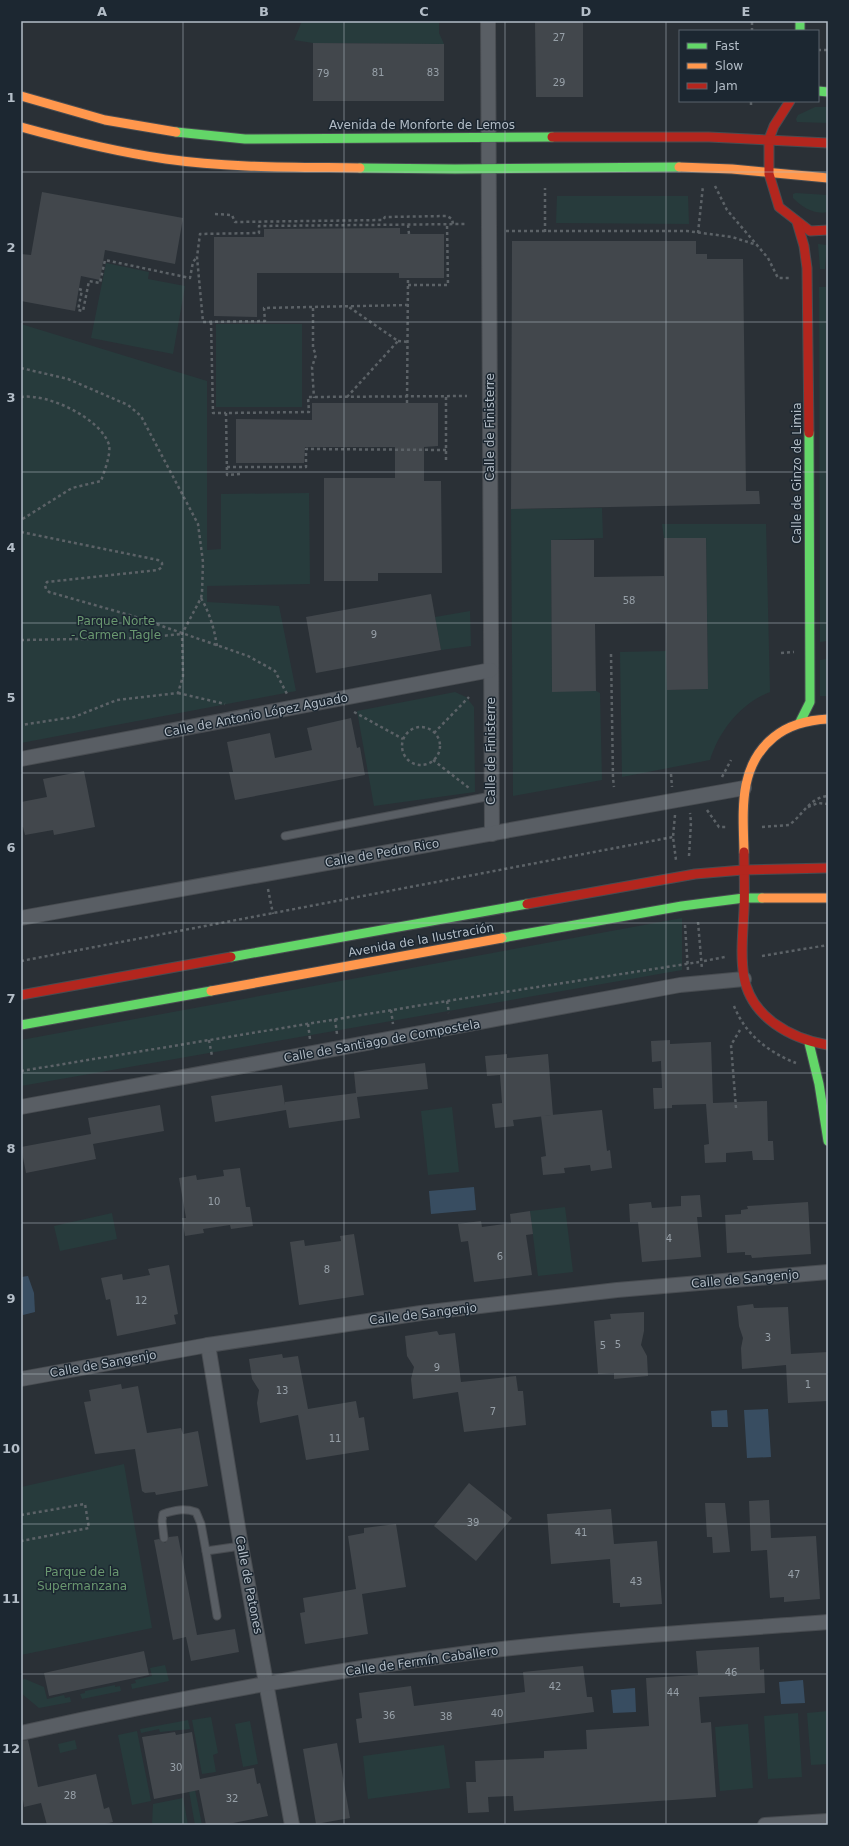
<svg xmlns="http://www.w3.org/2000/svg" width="849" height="1846" viewBox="0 0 849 1846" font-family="'DejaVu Sans',sans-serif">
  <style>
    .green { fill: #273b3c }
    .water { fill: #384d61 }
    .building { fill: #42474c }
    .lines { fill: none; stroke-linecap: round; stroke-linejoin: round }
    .lane-casing { stroke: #484c51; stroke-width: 9 }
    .street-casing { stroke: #484c51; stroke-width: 16 }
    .fast-casing { stroke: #484c51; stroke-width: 11 }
    .slow-casing { stroke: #484c51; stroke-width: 11 }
    .jam-casing { stroke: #484c51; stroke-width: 11 }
    .path { stroke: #5c6267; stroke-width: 2.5; stroke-dasharray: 3 3; stroke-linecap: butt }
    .lane { stroke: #595e64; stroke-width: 7 }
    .street { stroke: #595e64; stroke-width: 14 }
    .fast { stroke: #63d668; stroke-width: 9 }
    .slow { stroke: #ff974d; stroke-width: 9 }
    .jam { stroke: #b3261e; stroke-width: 9 }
    .grid { fill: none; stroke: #b3bdc7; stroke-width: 1; stroke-opacity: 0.55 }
    .labels { text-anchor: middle; stroke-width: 3; stroke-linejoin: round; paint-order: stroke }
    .number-label { font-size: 10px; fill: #97a0a8 }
    .street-label { font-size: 12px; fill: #b3bdc7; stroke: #1c2731 }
    .park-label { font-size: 12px; fill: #6a9870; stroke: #1c2731 }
    .neatline { fill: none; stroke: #b3bdc7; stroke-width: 1.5 }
    .grid-label { font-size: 13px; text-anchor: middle; font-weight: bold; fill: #b3bdc7 }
  </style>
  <rect width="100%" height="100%" fill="#2a3036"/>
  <g class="green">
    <polygon points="302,21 439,21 439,33 444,44 313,43 294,40"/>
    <polygon points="815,107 828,107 828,123 797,122 796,119 798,115"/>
    <path d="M796,193l32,2v17c-14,3 -26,-5 -35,-14v-4z"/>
    <polygon points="557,196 688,196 689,224 556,223"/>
    <polygon points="818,244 827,245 825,269 820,269"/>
    <polygon points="106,263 149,272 148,279 185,286 173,354 91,338"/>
    <polygon points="819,287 826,287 827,641 820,642"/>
    <polygon points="21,324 207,381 207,550 221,549 221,494 309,493 310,584 207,586 207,602 279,606 296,691 21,743"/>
    <rect x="216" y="324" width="86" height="83"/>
    <polygon points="602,508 603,538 551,540 552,691 596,691 600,693 602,780 513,796 511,509"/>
    <path d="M662,524h104l4,168c-29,11 -51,39 -60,68l-88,17 -2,-125 46,-1 1,39 41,-1 -2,-151h-42z"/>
    <polygon points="470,611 471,646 441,650 435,617"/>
    <polygon points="827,659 827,696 820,696 820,660"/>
    <polygon points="455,692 466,697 474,707 475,792 374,806 357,711"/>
    <polygon points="682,918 682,970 21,1086 21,1040"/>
    <polygon points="452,1107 459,1172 428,1175 421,1111"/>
    <polygon points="565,1207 573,1272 538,1276 530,1211"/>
    <polygon points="112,1213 117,1239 60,1251 54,1226"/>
    <polygon points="124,1464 152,1628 21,1655 21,1487"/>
    <polygon points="165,1665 169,1681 132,1689 131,1684 136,1683 135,1680 152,1676 150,1668"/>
    <polygon points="25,1679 44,1687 47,1699 64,1695 65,1698 70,1697 71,1702 39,1708 21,1693 21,1680"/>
    <polygon points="115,1685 115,1687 120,1686 121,1691 82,1699 80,1694 85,1693 85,1691"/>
    <polygon points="828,1711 828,1764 811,1765 807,1713"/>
    <polygon points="798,1713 802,1777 768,1779 764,1716"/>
    <polygon points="211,1717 218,1753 213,1755 216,1772 202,1774 192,1720"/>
    <polygon points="188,1720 190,1729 160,1732 159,1729 141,1733 140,1729"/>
    <polygon points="250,1721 258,1764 243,1767 235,1724"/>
    <polygon points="748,1724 753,1788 720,1791 715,1727"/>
    <polygon points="137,1731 151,1801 132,1805 118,1735"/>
    <polygon points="75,1740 77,1749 60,1753 58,1744"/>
    <polygon points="444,1745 450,1788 368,1799 363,1756"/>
    <polygon points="195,1790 202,1825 195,1825 189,1791"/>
    <polygon points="183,1798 188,1825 152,1825 153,1804"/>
  </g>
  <g class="water">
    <polygon points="474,1187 476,1210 431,1214 429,1191"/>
    <polygon points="28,1276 34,1293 35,1312 23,1315 21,1310 21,1277"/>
    <polygon points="768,1409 771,1457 747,1458 744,1410"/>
    <polygon points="727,1410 728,1427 712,1427 711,1411"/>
    <polygon points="803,1680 805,1703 781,1704 779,1682"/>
    <polygon points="635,1688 636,1712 613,1713 611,1690"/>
  </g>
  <g class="building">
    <polygon points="535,21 583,21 583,97 536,97"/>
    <polygon points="313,43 444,44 444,101 313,101"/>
    <polygon points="42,192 183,218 175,264 105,250 100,280 81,276 75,311 21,301 21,254 31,255"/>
    <polygon points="400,228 400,234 444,234 444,278 399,278 399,273 257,273 257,317 214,316 214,237 264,237 264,229"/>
    <polygon points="512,241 696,241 696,254 707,254 707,259 743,259 746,491 759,491 760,504 511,509"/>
    <polygon points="312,403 438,403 438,446 424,447 424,481 441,481 442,573 378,573 378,581 324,581 324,478 395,478 395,447 305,447 304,463 236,463 236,419 312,420"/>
    <polygon points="664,538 706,538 708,689 667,690 666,623 595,624 596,691 552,692 551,540 594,540 594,577 664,576"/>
    <polygon points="431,594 441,650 316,673 306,617"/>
    <polygon points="351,718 357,748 360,747 365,775 235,800 229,772 233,772 227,742 270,733 275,758 312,750 307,728"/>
    <polygon points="84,771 95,827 54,835 53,830 25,835 23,827 21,827 21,802 47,797 43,779"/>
    <polygon points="670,1040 670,1044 711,1042 713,1103 767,1101 768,1141 773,1141 774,1160 753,1160 752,1151 726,1153 726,1162 705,1163 704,1145 709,1144 706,1104 672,1105 672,1108 654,1109 653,1088 662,1088 661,1061 652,1062 651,1041"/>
    <polygon points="507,1054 507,1058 548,1054 553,1115 513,1120 514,1126 495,1128 492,1104 502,1103 500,1075 487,1076 485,1056"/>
    <polygon points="425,1063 428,1089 357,1097 360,1118 289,1128 286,1110 215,1122 211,1096 282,1085 285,1105 285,1102 356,1093 354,1072"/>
    <polygon points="160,1105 164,1131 93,1144 96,1159 26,1173 21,1147 91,1134 88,1118"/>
    <polygon points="602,1110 607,1151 610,1150 612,1168 591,1171 590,1165 564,1168 565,1173 543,1175 541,1157 546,1156 541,1116"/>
    <polygon points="240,1168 246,1207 250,1207 253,1226 231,1229 230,1225 203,1229 204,1233 185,1236 182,1218 186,1218 179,1178 196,1175 197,1180 224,1176 223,1170"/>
    <polygon points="700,1195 702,1217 697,1217 701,1257 642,1262 638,1222 630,1222 629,1204 651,1202 652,1208 681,1206 681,1196"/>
    <polygon points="808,1202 811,1254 752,1258 751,1255 745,1255 745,1252 727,1253 725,1215 741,1214 741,1210 748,1209 747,1206"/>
    <polygon points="530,1211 533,1234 526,1235 532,1275 474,1282 468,1241 461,1242 458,1224 481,1221 482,1227 511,1223 510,1214"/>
    <polygon points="354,1234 364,1295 299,1305 290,1242 304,1240 305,1246 341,1241 340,1236"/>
    <polygon points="169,1265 178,1314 174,1315 176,1324 117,1336 110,1299 106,1300 101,1278 122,1274 123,1280 150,1275 148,1269"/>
    <polygon points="753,1304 754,1308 788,1307 791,1354 828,1352 828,1401 788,1403 786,1365 742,1369 741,1348 743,1338 739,1326 737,1306"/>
    <polygon points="644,1312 644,1331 641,1345 647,1356 648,1376 614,1379 614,1373 598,1374 594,1321 611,1319 610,1314"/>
    <polygon points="437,1331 439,1335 455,1333 461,1382 516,1376 518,1391 523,1391 526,1425 464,1432 458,1392 413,1399 411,1379 414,1367 407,1356 405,1336"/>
    <polygon points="282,1354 283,1358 298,1356 308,1409 356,1401 359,1418 364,1417 369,1450 306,1460 298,1415 260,1423 257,1403 259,1390 252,1379 249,1359"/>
    <polygon points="121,1384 122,1389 138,1386 147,1433 181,1428 183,1434 198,1431 208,1486 156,1495 155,1492 145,1493 142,1491 135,1449 95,1454 84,1402 91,1401 89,1390"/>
    <polygon points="469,1483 512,1518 476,1561 434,1526"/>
    <polygon points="769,1500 771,1538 816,1536 820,1599 784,1602 784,1597 770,1598 767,1550 751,1551 749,1501"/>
    <polygon points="705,1503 725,1503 730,1552 713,1553 712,1537 707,1537"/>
    <polygon points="611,1509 614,1544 657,1541 662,1604 620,1607 620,1603 613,1603 610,1559 551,1564 547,1514"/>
    <polygon points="396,1524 406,1587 362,1594 368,1634 305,1644 300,1613 305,1612 303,1598 356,1589 348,1536 364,1533 364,1528"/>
    <polygon points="178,1536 197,1635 235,1629 239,1652 191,1661 186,1637 173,1640 154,1540 159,1539 165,1543 169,1537"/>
    <polygon points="759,1647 760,1670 764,1669 765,1693 699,1697 701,1723 711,1722 716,1797 514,1811 513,1796 488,1797 489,1812 468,1813 466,1782 476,1782 475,1761 544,1758 544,1751 587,1749 586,1730 649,1726 646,1678 698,1675 696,1651"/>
    <polygon points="144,1651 149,1675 49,1696 44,1673"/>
    <polygon points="583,1666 587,1697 592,1697 594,1712 359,1743 356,1719 362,1718 359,1693 411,1686 414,1706 469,1699 525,1692 523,1672"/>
    <polygon points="175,1732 176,1735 192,1732 200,1779 254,1768 257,1784 260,1783 268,1816 223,1825 206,1825 199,1790 154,1799 142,1737"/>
    <polygon points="28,1740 38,1787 96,1774 104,1809 109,1807 113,1822 101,1825 47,1825 41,1803 24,1807 23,1800 21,1800 21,1741"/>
    <polygon points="337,1743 350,1818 316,1824 303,1749"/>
  </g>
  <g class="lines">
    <defs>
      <g id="lane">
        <polyline points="285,836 491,796"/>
        <path d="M164,1538l-2,-17 1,-7c12,-4 21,-6 33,-2l5,12 5,27 35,-5"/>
        <polyline points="206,1551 217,1616"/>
      </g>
      <g id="street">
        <polyline points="488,21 492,834"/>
        <polyline points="21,759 491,670"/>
        <polyline points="21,918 744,788"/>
        <polyline points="21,1107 680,985 744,979"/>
        <polyline points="208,1345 241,1546 292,1825"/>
        <polyline points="21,1379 208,1345 421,1313 617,1290 828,1272"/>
        <path d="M21,1733c148,-33 297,-61 448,-80 119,-15 239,-22 359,-31"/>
        <polyline points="765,1825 828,1821"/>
      </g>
      <g id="fast">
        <polyline points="800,21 800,31"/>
        <polyline points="818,91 828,92"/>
        <polyline points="176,132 245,139 552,137"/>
        <polyline points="360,168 455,169 679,167"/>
        <polyline points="800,722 810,702 809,433"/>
        <polyline points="502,938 682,906 744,898 762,898"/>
        <polyline points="231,957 527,904"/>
        <polyline points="21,1025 211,991"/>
        <polyline points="809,1043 819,1084 828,1141"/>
      </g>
      <g id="slow">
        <polyline points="21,96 105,120 176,132"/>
        <path d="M21,127c47,13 96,25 145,32 64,9 129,8 194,9"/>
        <polyline points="679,167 732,169 828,178"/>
        <path d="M744,852c-1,-42 -6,-86 30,-115 16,-13 34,-17 54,-18"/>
        <polyline points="762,898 828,898"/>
        <polyline points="211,991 502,938"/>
      </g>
      <g id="jam">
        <polyline points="790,101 774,126 769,139 769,174 779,207 810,231 828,230"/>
        <polyline points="552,137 709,137 828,143"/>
        <polyline points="797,222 804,246 807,268 809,433"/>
        <path d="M744,852c0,20 1,39 0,58 -1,22 -4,45 0,67 7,40 47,62 84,68"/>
        <polyline points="527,904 695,874 743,870 828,868"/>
        <polyline points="21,995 231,957"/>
      </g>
    </defs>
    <use href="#lane" class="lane-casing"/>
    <use href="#street" class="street-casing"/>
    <use href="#fast" class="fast-casing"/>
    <use href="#slow" class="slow-casing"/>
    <use href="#jam" class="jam-casing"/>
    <g class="path">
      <polyline points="752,31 752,21"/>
      <polyline points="818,50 828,50"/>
      <polyline points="751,105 751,101"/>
      <polyline points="715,186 727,210 768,258 778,278 790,278"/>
      <polyline points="215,214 232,215 235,222 383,220 385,217 447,216 452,219 453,224"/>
      <polyline points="408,225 409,234"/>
      <polyline points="506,231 687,231 732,237 757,245"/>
      <polyline points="545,232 545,188"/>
      <polyline points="698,233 703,186"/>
      <polyline points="408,285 448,285 447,224"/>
      <polyline points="79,289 82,290 78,310 83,311 89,281 100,283 105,260 190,278 193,262 197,257"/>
      <polyline points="408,305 264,308 265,321 203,322 197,257 200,234 259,233 259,226 465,224"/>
      <polyline points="313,308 313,348 316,355 312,367 314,398"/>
      <polyline points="211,322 213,413 226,413"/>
      <polyline points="398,341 408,342"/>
      <polyline points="21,368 68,379 128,405 141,416 198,524 203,562 202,593 201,598 182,634 183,676 178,693 117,700 74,717 21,725"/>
      <path d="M21,397c26,-4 80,21 88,48 2,10 -5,27 -8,36l-29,7 -51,32"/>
      <polyline points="347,397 398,341 349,307"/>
      <polyline points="446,397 446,460"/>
      <polyline points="407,403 408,278"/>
      <polyline points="227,467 306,467 306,449 446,450"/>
      <polyline points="240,474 227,475 226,413 309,412 308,397 467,396"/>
      <polyline points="21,532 158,560 162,563 162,567 158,570 47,582 45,585 46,589 49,592 133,616 248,656 275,671 287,694"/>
      <path d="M201,598c9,16 13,30 16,48"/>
      <polyline points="21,640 140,638 182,634"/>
      <polyline points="781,653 794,652"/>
      <polyline points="611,654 613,778 614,787"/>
      <polyline points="178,693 225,704"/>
      <polyline points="354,712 403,739"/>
      <circle cx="421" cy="746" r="19"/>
      <polyline points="434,733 469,697"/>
      <polyline points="433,760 469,788"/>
      <polyline points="671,774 672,787"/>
      <polyline points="722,777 731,760"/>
      <polyline points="808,807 818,803 828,804"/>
      <polyline points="707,810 719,827 727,827"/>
      <polyline points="675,815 673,837 676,860"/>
      <path d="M762,827l27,-2c13,-9 21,-28 39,-29"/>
      <polyline points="689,856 691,822 690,813"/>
      <polyline points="268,889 273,914"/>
      <polyline points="698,922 702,969"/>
      <polyline points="685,925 688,970"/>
      <polyline points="762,956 828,945"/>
      <polyline points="21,961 673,837"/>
      <polyline points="704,961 725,957"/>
      <polyline points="447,1001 449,1013"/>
      <path d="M734,1006c11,28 34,46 62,57"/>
      <polyline points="391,1010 393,1024"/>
      <polyline points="335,1019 337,1034"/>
      <polyline points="308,1024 310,1039"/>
      <polyline points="209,1040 212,1056"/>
      <polyline points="21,1071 447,1001 699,962"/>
      <polyline points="736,1108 731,1045 740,1030"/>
      <polyline points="21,1515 85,1504 89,1528 21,1541"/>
    </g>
    <use href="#lane" class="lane"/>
    <use href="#street" class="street"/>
    <use href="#fast" class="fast"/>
    <use href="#slow" class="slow"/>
    <use href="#jam" class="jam"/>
  </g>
  <path class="grid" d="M183,21v1804M344,21v1804M505,21v1804M666,21v1804M21,172h807M21,322h807M21,472h807M21,623h807M21,773h807M21,923h807M21,1073h807M21,1223h807M21,1374h807M21,1524h807M21,1674h807"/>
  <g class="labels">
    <g class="number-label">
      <text x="559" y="41">27</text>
      <text x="378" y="76">81</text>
      <text x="433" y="76">83</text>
      <text x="323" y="77">79</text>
      <text x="559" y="86">29</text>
      <text x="629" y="604">58</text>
      <text x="374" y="638">9</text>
      <text x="214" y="1205">10</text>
      <text x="669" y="1242">4</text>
      <text x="500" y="1260">6</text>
      <text x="327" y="1273">8</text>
      <text x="141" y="1304">12</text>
      <text x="768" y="1341">3</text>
      <text x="618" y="1348">5</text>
      <text x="603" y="1349">5</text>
      <text x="437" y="1371">9</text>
      <text x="808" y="1388">1</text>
      <text x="282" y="1394">13</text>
      <text x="493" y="1415">7</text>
      <text x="335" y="1442">11</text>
      <text x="473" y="1526">39</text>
      <text x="581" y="1536">41</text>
      <text x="794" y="1578">47</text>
      <text x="636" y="1585">43</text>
      <text x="731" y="1676">46</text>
      <text x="555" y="1690">42</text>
      <text x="673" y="1696">44</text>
      <text x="497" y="1717">40</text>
      <text x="389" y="1719">36</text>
      <text x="446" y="1720">38</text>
      <text x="176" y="1771">30</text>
      <text x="70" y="1799">28</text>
      <text x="232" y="1802">32</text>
    </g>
    <g class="street-label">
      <text x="422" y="129">Avenida de Monforte de Lemos</text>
      <text transform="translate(490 427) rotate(-90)" y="4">Calle de Finisterre</text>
      <text transform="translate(797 473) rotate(-90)" y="4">Calle de Ginzo de Limia</text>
      <text transform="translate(256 715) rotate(-11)" y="4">Calle de Antonio López Aguado</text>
      <text transform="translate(491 751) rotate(-90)" y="4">Calle de Finisterre</text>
      <text transform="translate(382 853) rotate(-10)" y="4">Calle de Pedro Rico</text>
      <text transform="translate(421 940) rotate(-10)" y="4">Avenida de la Ilustración</text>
      <text transform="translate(382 1041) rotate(-10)" y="4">Calle de Santiago de Compostela</text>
      <text transform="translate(745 1279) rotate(-5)" y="4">Calle de Sangenjo</text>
      <text transform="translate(423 1314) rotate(-7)" y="4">Calle de Sangenjo</text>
      <text transform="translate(103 1364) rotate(-10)" y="4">Calle de Sangenjo</text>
      <text transform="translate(249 1585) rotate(79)" y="4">Calle de Patones</text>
      <text transform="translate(422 1661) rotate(-8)" y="4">Calle de Fermín Caballero</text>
    </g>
    <g class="park-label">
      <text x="116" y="625">Parque Norte<tspan x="116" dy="14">- Carmen Tagle</tspan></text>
      <text x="82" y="1576">Parque de la<tspan x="82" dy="14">Supermanzana</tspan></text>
    </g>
  </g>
  <rect width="849" height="1846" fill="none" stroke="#1c2731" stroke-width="44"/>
  <rect x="679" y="30" width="140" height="72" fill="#1c2731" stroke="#58636d"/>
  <rect x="687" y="43" width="20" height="6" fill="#63d668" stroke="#58636d"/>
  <text x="715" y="50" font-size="12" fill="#b3bdc7">Fast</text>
  <rect x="687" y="63" width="20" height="6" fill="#ff974d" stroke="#58636d"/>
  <text x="715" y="70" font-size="12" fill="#b3bdc7">Slow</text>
  <rect x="687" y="83" width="20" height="6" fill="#b3261e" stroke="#58636d"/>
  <text x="715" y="90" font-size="12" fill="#b3bdc7">Jam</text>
  <rect x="22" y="22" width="805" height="1802" class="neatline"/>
  <g class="grid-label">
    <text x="102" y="16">A</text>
    <text x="264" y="16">B</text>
    <text x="424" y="16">C</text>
    <text x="586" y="16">D</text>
    <text x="746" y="16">E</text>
    <text x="11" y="102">1</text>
    <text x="11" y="252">2</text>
    <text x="11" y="402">3</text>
    <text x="11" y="552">4</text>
    <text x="11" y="702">5</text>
    <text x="11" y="852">6</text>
    <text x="11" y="1003">7</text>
    <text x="11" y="1153">8</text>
    <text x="11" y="1303">9</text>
    <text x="11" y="1453">10</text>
    <text x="11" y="1603">11</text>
    <text x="11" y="1753">12</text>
  </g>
</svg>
